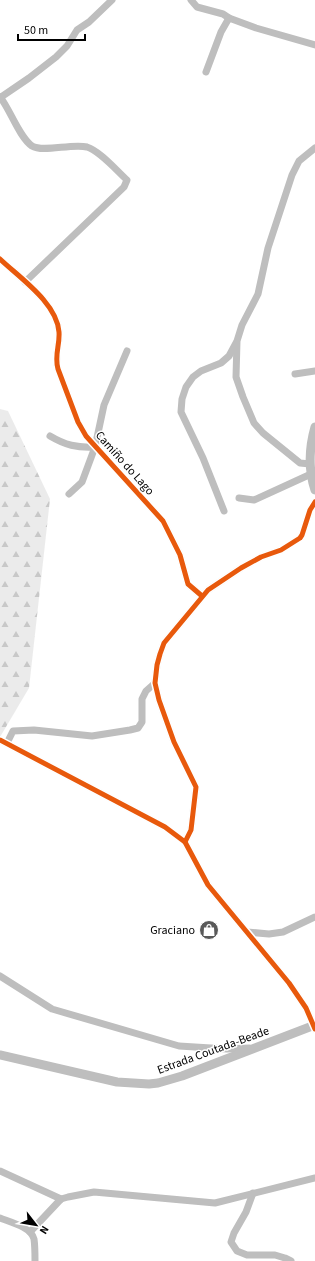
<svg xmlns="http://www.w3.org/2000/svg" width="315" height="1261" viewBox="0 0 315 1261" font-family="'Source Sans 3',sans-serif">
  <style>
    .forest { fill: url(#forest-firs) }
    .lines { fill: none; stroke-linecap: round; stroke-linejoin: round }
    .minor { stroke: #bebebe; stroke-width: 7 }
    .tertiary { stroke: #bebebe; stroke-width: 9 }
    .cycleway-casing { stroke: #fff; stroke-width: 8 }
    .cycleway { stroke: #e8590c; stroke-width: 5 }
    .labels { text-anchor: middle; stroke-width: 3; stroke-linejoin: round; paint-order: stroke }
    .street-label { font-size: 12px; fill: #000; stroke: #fff }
    .poi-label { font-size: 12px; fill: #000; stroke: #fff; text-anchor: end }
  </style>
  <defs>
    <pattern id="forest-firs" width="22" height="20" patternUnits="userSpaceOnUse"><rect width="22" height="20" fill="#ebebeb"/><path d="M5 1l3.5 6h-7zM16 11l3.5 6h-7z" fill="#c8c8c8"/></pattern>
  </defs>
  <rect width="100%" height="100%" fill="#fff"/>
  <polygon class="forest" points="0,409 8,411 50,499 29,688 0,737"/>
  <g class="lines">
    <g class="minor">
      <polyline points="191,0 197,7 223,14 229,18"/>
      <polyline points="206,72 221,32 229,18 256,28 315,45"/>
      <path d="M0,97c10,12 19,40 32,49 11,7 40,-3 55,1 13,4 30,24 40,33l-3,7 -99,95"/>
      <polyline points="1,97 29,78 56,57 67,46 77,30 89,22 112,0"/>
      <path d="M0,259c20,19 57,44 59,73 1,14 -5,23 -1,37l20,53 8,14 77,85 17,34 8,29 14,12"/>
      <polyline points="295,374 315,371"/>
      <path d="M50,436c15,9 27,12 45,11"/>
      <polyline points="310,464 300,463 263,433 254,423 243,397 236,377 237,341 242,325 258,294 268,248 292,175 299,161 315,148"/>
      <polyline points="69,494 82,482 95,447 104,405 127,351"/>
      <polyline points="239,498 254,500 311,474"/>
      <polyline points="224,511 203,458 181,412 182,399 186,387 193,377 201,371 221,363 229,356 236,343"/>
      <polyline points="0,740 165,827 185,842 208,885 289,983 306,1008 315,1029"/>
      <polyline points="7,743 13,731 34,730 92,736 130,730 138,728 142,722 142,699 146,691 155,683"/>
      <polyline points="185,842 191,830 196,787 174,742 159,700 155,683 157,665 160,654 164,643 208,590 241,568 261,557 281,550 300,538 302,535 310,510 315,502"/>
      <polyline points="247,932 269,934 283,932 315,917"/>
      <polyline points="0,976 52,1009 179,1046 227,1049 249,1048"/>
      <polyline points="0,1171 61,1199"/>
      <polyline points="253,1193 246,1212 234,1233 231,1242 237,1251 247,1255 275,1255 285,1258 291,1261"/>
      <path d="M0,1218c10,4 31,9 34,21 1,7 1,15 1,22"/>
      <polyline points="30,1232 61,1199 68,1197 94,1192 215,1203 315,1178"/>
    </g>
    <g class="tertiary">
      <path d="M315,427c-6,21 -7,42 0,63"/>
      <polyline points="0,1055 117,1082 149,1084 158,1083 182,1076 315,1025"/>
    </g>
    <defs>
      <g id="cycleway">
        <path d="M0,259c20,19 57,44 59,73 1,14 -5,23 -1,37l20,53 8,14 77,85 17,34 8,29 14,12"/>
        <polyline points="0,740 165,827 185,842 208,885 289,983 306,1008 315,1029"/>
        <polyline points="185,842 191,830 196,787 174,742 159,700 155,683 157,665 160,654 164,643 208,590 241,568 261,557 281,550 300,538 302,535 310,510 315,502"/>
      </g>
    </defs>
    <use href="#cycleway" class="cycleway-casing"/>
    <use href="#cycleway" class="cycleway"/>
  </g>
  <defs>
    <symbol id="shop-disc" viewBox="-11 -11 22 22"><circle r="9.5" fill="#595959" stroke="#fff"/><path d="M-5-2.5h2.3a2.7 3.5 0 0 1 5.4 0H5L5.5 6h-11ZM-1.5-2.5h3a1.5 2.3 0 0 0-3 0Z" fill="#fff"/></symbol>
  </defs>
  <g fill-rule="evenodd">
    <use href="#shop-disc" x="198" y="919" width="22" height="22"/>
  </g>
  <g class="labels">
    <g class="street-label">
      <text transform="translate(125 463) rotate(48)" y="4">Camiño do Lago</text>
      <text transform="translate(213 1050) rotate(-20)" y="4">Estrada Coutada-Beade</text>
    </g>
    <g class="poi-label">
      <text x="195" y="934">Graciano</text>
    </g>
  </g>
  <g transform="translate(36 1225) rotate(121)" stroke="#ffffff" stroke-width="3" paint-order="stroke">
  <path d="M0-3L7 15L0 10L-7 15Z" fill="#000000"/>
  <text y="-6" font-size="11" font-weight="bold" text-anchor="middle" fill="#000000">N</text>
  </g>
  <path d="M18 34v6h67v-6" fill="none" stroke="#000000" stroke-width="2"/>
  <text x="24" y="34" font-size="12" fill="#000000" stroke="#ffffff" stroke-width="3" paint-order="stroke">50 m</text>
</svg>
